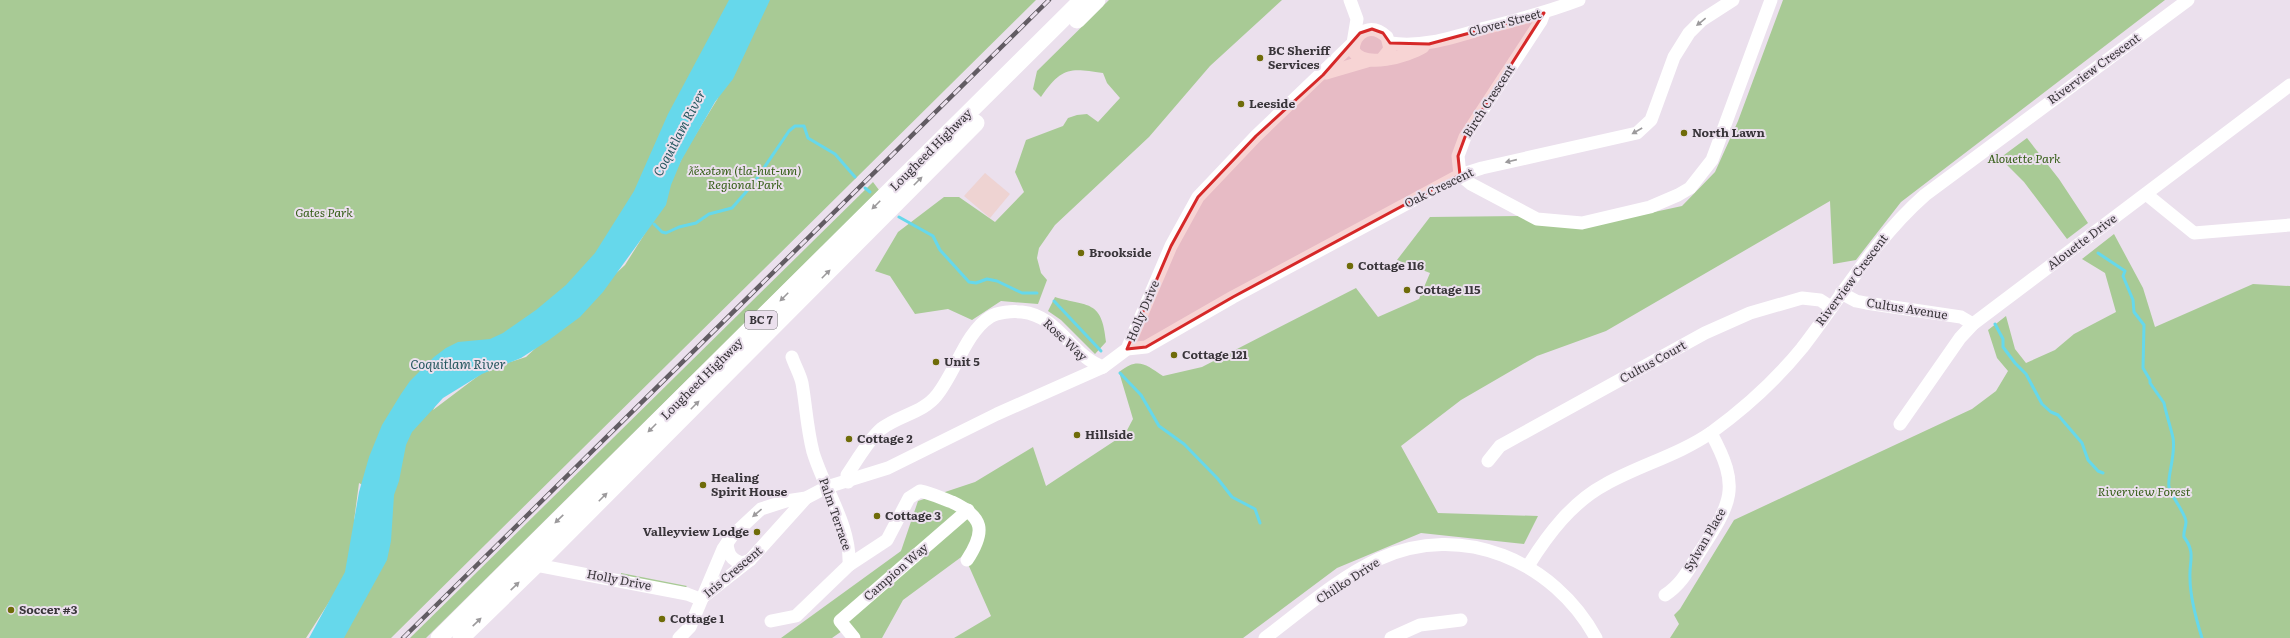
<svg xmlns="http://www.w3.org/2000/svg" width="2290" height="638" viewBox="0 0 2290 638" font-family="Literata,serif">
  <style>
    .industrial { fill: #eed3d2 }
    .green { fill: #a8ca95; fill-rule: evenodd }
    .water { fill: #66d8eb }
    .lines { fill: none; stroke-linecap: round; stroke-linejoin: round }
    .stream { stroke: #66d8eb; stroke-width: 3 }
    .minor { stroke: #fff; stroke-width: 13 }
    .major { stroke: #fff; stroke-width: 17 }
    .rail-casing { stroke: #625c63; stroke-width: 4.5 }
    .rail { stroke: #ebe0ed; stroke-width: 3; stroke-dasharray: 9; stroke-linecap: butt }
    .oneway { fill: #9c9a9c }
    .marked { fill: #d62828; fill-opacity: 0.2; stroke: #d62828; stroke-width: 3; stroke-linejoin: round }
    .poi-dot { fill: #6f6c09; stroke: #ebe0ed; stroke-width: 1.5 }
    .labels { text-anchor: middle; stroke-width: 4; stroke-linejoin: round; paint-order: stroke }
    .shield { fill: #ebe0ed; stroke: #6e6870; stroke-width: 1 }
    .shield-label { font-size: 11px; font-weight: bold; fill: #39353a }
    .street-label { font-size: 12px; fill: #39353a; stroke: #ebe0ed }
    .poi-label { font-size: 12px; font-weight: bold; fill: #39353a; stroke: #ebe0ed; text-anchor: start }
    .park-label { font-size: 12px; font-style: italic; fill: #375f19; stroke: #ebe0ed }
    .water-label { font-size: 13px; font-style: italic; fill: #265860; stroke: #ebe0ed }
  </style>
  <rect width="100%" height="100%" fill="#ebe0ed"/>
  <polygon class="industrial" points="985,173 1010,194 990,218 964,196"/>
  <g class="green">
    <path d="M0,0h1036l-645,638h-79l19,-39 -25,39h-306zM714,98h4l-33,54 -36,75 -24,38 -99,92 -40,13 -53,40 10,-19 199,-162zM359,483l26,15 -24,3 -7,20z"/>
    <path d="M1109,0h173l-72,66 -61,71 -94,88 -16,23 -2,10 4,15 6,7 -9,24 -37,-3 -29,19 -24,-11 -33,5 -25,-38 -15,-5 23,-39 46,-35h15l36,25 29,-30 -9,-20 11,-32 37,-14 5,-8 9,-3 10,-1 11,8 22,-24 -13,-15 -4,-10c-34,-5 -41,-6 -62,24l-8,-8 4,-18z"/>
    <path d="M1783,0h382l-264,202 -45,58 -23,4 -3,-63 -224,130 -69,25 -76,44 -60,46 37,67 100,3 -14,28 -103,-11 -84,35 -94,70h-289l37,-22 -27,-61 -61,45 -21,38h-32l-8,-7 -10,7h-51l120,-87 17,-50 57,-19 58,-35 13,39 79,-52 8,-15 -14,-47c19,-15 26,-8 44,4l39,-9 154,-79 22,29 41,-18 11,-26 -33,-13 33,-43 90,-1 75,9 87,-19 33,-34 23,-51z"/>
    <polygon points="2027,138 2059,179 2088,223 2067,239 2024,182 2000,158"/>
    <polygon points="873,182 879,190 426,638 410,638"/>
    <polygon points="2114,234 2143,288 2155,327 2253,284 2290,286 2290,638 1670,638 1679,624 1674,615 1680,609 1734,520 1972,409 1996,391 2008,371 1997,358 1988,330 2006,316 2015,349 2026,363 2055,350 2074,334 2116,312 2105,273 2082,259"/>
    <path d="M1055,297c33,10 47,2 51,45l-11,12 -34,-34 -13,-9z"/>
    <polygon points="621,573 687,586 685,588 621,575"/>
  </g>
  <polygon class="water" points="729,0 770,0 733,79 715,102 681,161 671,185 666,205 603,292 580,317 549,340 521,358 482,374 443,398 412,432 406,445 399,481 394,495 391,541 387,560 344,638 309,638 345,572 359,492 369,457 382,425 401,394 410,381 434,357 446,348 458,342 490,339 503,333 536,310 566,285 595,253 634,191 668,114"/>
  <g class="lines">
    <g class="stream">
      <polyline points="865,188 870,192"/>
      <polyline points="899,217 933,236 940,250 969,282 976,283 987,279 997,281 1022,293 1037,293"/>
      <polyline points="654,224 662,232 666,233 679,227 696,223 709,214 732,208 753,184 789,131 795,126 804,126 808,138 835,154 855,177"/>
      <path d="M2098,253l27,18 -2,5 10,24 1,12 10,13 -1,43 7,12v3l14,20c0,3 8,29 9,35 3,17 -6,38 -4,49 3,11 17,27 17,35 0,5 -3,10 -2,15 12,16 5,24 6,41 0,17 7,44 12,60"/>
      <polyline points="1054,301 1101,351"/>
      <polyline points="1995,324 2003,339 2003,347 2015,363 2026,374 2042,404 2051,412 2058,415 2082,443 2088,460 2098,471 2103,473"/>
      <polyline points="1120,373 1141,395 1159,426 1184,444 1218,479 1232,497 1255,509 1260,523"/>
    </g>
    <g class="minor">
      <polyline points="1544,13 1541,21 1465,137 1458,156 1460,175 1471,184 1537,219 1582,223 1650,207 1678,195 1690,188 1712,160 1771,0"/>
      <path d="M1390,43c33,5 64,-6 95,-15 32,-8 63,-16 94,-28"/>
      <path d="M1382,59l8,-10 -3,-12c-15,-14 -32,-7 -34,13 10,20 55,6 70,-3"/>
      <polyline points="1326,73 1367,61"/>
      <polyline points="2146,194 2194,233 2290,225"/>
      <polyline points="1841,293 1856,301 1866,303 1961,317 1973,324"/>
      <polyline points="1127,349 1146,347 1233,297 1460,175 1482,168 1637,133 1651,120 1674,57 1689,33 1702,20 1733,0"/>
      <path d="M792,357c3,9 8,17 10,26 4,23 5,46 11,69 11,37 38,73 36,113l38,-25 22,-42 11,-7c11,2 21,7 32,11 32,15 34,29 15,58"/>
      <polyline points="1900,424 1960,338 1973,324 2290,85"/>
      <polyline points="1488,461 1500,446 1705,333 1750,313 1802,298 1820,300 1831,307"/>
      <path d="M848,482l-1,-7c9,-13 22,-36 34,-46 18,-14 42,-16 56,-34 18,-22 29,-63 53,-78 7,-5 23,-6 32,-5 37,4 48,43 81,55"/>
      <path d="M727,543c1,11 4,17 15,20l8,-3"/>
      <polyline points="536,565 687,594 700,599"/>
      <path d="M1528,566c20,-32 44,-64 78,-82 34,-19 73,-29 106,-52 33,-24 64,-52 90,-84 40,-52 73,-109 123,-153l263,-195"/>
      <path d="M1665,595c17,-11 24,-26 34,-42 33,-51 42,-65 12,-120"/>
      <polyline points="703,597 750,560 806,498"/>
      <polyline points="771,621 796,616 849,565"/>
      <polyline points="679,638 690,627 723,549 732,536 761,509 786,501 806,498 827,487 888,468 997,414 1103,367 1127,349 1171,246 1198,197 1256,136 1353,43 1357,19 1350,0"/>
      <polyline points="854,638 840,621 968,510"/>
      <path d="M1265,638c36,-27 73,-60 114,-79 83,-38 175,2 217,79"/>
      <polyline points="1391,638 1420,625 1461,620"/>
    </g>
    <g class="major">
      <polyline points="1077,20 1097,0"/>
      <polyline points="439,638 1082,0"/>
      <polyline points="461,638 536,565 976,123"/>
    </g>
    <defs>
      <polyline id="rail" points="403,638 1049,0"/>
    </defs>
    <use href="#rail" class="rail-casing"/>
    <use href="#rail" class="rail"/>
  </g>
  <defs><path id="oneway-solid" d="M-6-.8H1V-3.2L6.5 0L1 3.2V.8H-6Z"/></defs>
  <g class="oneway">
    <use href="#oneway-solid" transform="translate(1701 22) rotate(141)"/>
    <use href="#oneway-solid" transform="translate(1637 131) rotate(150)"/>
    <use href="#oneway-solid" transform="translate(1511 161) rotate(167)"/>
    <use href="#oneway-solid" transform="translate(918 181) rotate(-45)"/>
    <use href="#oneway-solid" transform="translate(876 205) rotate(135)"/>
    <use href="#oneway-solid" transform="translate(826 274) rotate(-45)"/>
    <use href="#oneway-solid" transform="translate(784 297) rotate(135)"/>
    <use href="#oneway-solid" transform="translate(695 405) rotate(-45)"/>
    <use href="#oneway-solid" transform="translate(652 428) rotate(135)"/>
    <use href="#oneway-solid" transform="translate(603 497) rotate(-45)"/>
    <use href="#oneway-solid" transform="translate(757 513) rotate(140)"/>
    <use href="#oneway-solid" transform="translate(559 519) rotate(136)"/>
    <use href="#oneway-solid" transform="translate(515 586) rotate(-44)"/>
    <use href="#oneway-solid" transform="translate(477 622) rotate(-44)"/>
  </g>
  <path class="marked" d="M1544,13l-79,124 -7,19 2,19 -227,122 -87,50 -19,2 44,-103 27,-49 58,-61 67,-61 37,-42 12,-4 11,4 7,10 39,1z"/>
  <g class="poi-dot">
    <circle cx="1260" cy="58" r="4"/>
    <circle cx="1241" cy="104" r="4"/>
    <circle cx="1684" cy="133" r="4"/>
    <circle cx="1081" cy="253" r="4"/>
    <circle cx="1350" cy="266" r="4"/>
    <circle cx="1407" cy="290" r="4"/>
    <circle cx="1174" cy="355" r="4"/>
    <circle cx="936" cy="362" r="4"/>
    <circle cx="1077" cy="435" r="4"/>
    <circle cx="849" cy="439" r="4"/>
    <circle cx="703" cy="485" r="4"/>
    <circle cx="877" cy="516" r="4"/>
    <circle cx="757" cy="532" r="4"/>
    <circle cx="11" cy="610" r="4"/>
    <circle cx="662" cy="619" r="4"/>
  </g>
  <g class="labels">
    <rect class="shield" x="745" y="311" width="32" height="18" rx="3"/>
    <g class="shield-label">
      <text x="761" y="324">BC 7</text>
    </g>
    <g class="street-label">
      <text transform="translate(1505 23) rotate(-15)" y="4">Clover Street</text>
      <text transform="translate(2094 69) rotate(-36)" y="4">Riverview Crescent</text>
      <text transform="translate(1489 101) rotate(-57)" y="4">Birch Crescent</text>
      <text transform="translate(931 150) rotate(-45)" y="4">Lougheed Highway</text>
      <text transform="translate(1439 188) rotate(-26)" y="4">Oak Crescent</text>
      <text transform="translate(2082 242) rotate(-37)" y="4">Alouette Drive</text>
      <text transform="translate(1852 280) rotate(-53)" y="4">Riverview Crescent</text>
      <text transform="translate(1907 309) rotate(9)" y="4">Cultus Avenue</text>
      <text transform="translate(1143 311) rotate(-67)" y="4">Holly Drive</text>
      <text transform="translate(1065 340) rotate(43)" y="4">Rose Way</text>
      <text transform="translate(1653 362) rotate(-29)" y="4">Cultus Court</text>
      <text transform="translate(702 379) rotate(-45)" y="4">Lougheed Highway</text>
      <text transform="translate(835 514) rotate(71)" y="4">Palm Terrace</text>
      <text transform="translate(1705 540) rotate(-60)" y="4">Sylvan Place</text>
      <text transform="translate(733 572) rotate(-40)" y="4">Iris Crescent</text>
      <text transform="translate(896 572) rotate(-41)" y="4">Campion Way</text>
      <text transform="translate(619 580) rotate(11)" y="4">Holly Drive</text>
      <text transform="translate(1348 581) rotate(-33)" y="4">Chilko Drive</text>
    </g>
    <g class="poi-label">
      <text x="1268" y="55">BC Sheriff<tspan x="1268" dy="14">Services</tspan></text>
      <text x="1249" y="108">Leeside</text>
      <text x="1692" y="137">North Lawn</text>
      <text x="1089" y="257">Brookside</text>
      <text x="1358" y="270">Cottage 116</text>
      <text x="1415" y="294">Cottage 115</text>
      <text x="1182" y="359">Cottage 121</text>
      <text x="944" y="366">Unit 5</text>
      <text x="1085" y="439">Hillside</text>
      <text x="857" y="443">Cottage 2</text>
      <text x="711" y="482">Healing<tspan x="711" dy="14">Spirit House</tspan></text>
      <text x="885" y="520">Cottage 3</text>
      <text x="749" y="536" text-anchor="end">Valleyview Lodge</text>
      <text x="19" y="614">Soccer #3</text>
      <text x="670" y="623">Cottage 1</text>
    </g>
    <g class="park-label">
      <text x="2024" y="163">Alouette Park</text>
      <text x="745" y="175">ƛ̓éxətəm (tla-hut-um)<tspan x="745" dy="14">Regional Park</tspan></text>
      <text x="324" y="217">Gates Park</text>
      <text x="2144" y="496">Riverview Forest</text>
    </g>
    <g class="water-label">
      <text transform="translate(679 133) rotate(-62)" y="5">Coquitlam River</text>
      <text x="458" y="369">Coquitlam River</text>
    </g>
  </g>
</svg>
